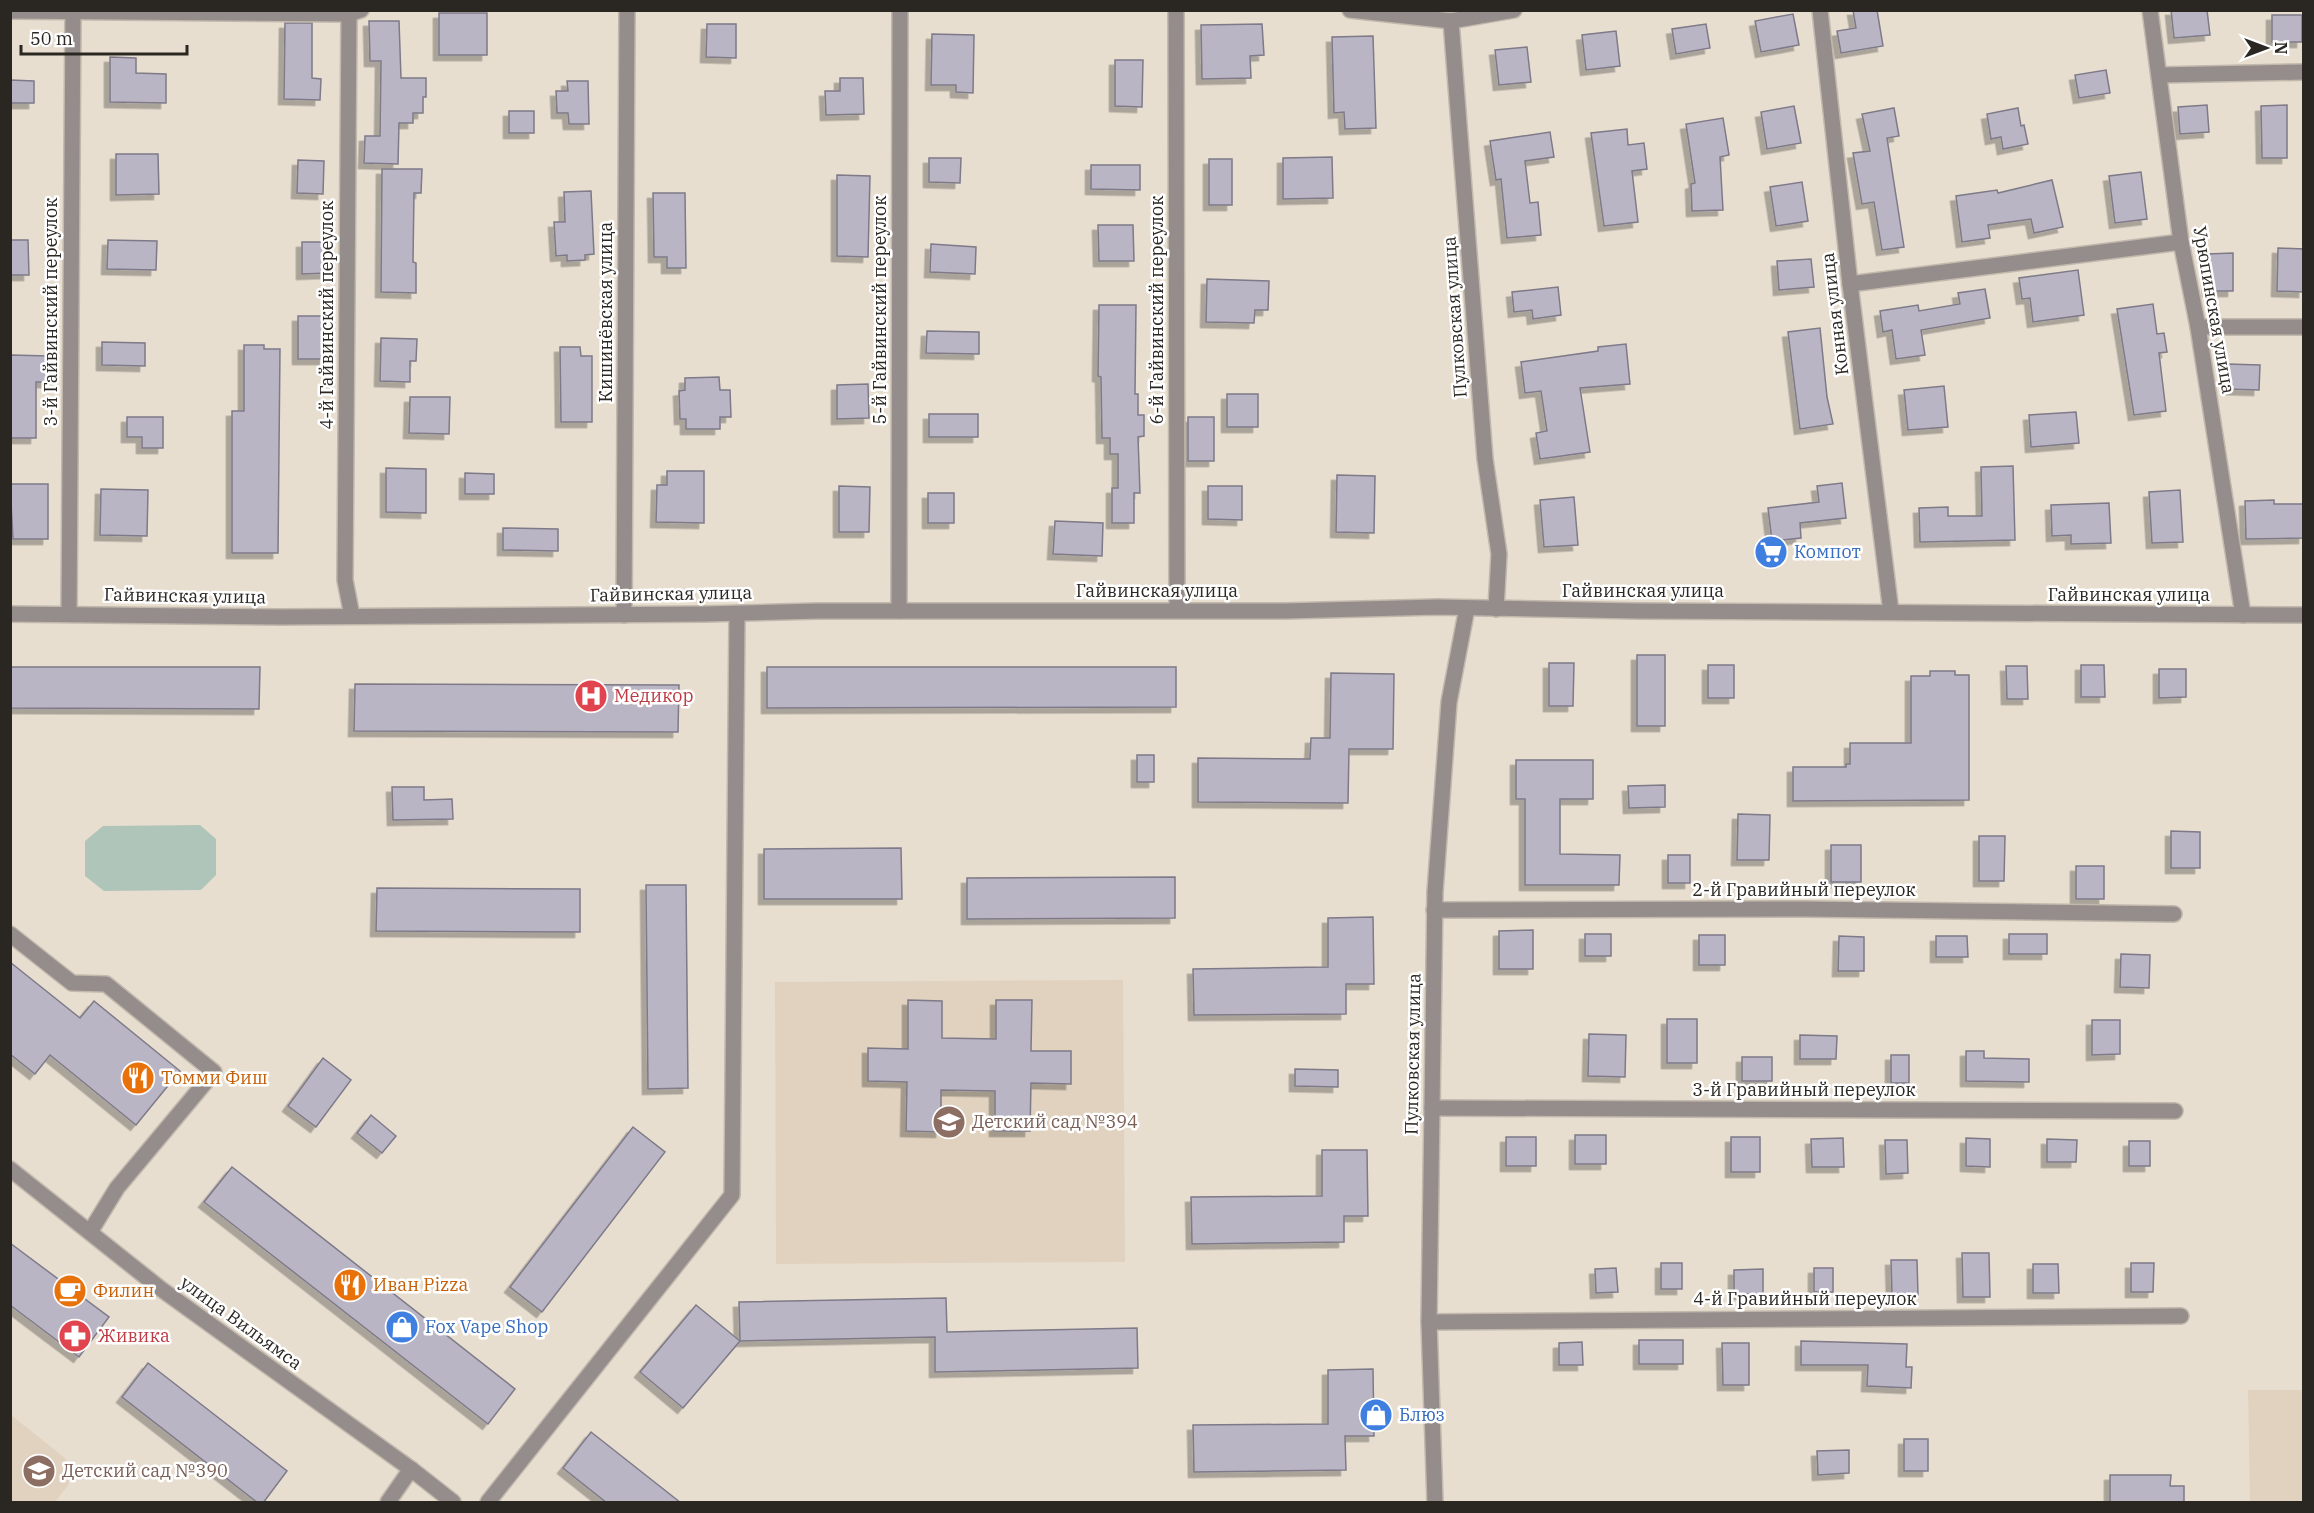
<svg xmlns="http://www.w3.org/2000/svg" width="2314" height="1513" viewBox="0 0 2314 1513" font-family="'IBM Plex Serif',serif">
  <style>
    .built { fill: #e0d2bf }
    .green { fill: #b0c5b9 }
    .building { fill: #bab5c4; stroke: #7e7a88; stroke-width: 1.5; filter: url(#shadow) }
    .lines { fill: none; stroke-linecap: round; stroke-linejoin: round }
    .minor-casing { stroke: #c2b9ad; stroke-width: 18 }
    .tertiary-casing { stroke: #c2b9ad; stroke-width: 18 }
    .minor { stroke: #958d8c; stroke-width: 15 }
    .tertiary { stroke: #958d8c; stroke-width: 15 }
    .labels { text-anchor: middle; stroke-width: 5; stroke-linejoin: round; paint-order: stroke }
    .street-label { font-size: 18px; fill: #2a2621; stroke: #fff }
    .shop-label { font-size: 18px; fill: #366cbe; stroke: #fff; text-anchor: start }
    .health-label { font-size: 18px; fill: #be3a42; stroke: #fff; text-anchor: start }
    .food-label { font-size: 18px; fill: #c56008; stroke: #fff; text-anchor: start }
    .education-label { font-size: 18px; fill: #785e54; stroke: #fff; text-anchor: start }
  </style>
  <defs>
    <filter id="shadow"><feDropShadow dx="-5.5" dy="5.5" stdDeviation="0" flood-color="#0004"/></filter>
  </defs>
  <rect width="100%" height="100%" fill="#e8ded0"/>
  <g class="built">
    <polygon points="1123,980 1125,1262 776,1264 775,982"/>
    <polygon points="2248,1390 2303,1390 2303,1502 2250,1502"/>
    <polygon points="11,1415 66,1459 69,1484 55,1502 11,1502"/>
  </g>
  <polygon class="green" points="200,825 216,839 216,875 201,890 104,891 85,876 85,841 103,826"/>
  <g class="building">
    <polygon points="1853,10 1877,10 1883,46 1841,53 1837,31 1856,28"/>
    <polygon points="2171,10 2207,10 2210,35 2174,38"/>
    <rect x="439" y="13" width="48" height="42"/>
    <polygon points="1793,14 1799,45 1761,52 1755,21"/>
    <rect x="2272" y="15" width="30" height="27"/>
    <polygon points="369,21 399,21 401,78 426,78 426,97 423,97 423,113 413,113 413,123 399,123 398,164 364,163 365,136 380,136 381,61 370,61"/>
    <polygon points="285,23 312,23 312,78 321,79 320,100 284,99"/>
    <polygon points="707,24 736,24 736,58 706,57"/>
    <polygon points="1262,24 1264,55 1250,56 1251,78 1202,79 1201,25"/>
    <polygon points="1706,24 1710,48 1676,54 1672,29"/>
    <polygon points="1616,31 1620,66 1586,70 1582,35"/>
    <polygon points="932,34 974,35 973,93 956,92 956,85 931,85"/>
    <polygon points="1373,36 1376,128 1345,129 1344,112 1334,113 1332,37"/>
    <polygon points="1527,47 1531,82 1499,85 1495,50"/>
    <polygon points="110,57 136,58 136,73 166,74 166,103 110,102"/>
    <polygon points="1115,60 1143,60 1142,107 1115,106"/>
    <polygon points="2106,70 2110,93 2079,98 2075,75"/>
    <polygon points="840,78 863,78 864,114 826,115 825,91 840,91"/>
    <polygon points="10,80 34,81 34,103 10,103"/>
    <polygon points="567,81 588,81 589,124 569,124 568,113 557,113 556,91 568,91"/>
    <polygon points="2207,105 2209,132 2180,134 2178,107"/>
    <polygon points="2287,105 2287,158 2262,158 2261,106"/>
    <polygon points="1794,106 1801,143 1767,149 1761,112"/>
    <polygon points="1894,108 1899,136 1887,138 1904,247 1882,250 1874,202 1862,204 1853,153 1870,151 1862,114"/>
    <polygon points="2018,108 2021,126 2024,125 2028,144 2003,149 2001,137 1991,139 1987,114"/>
    <rect x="509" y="111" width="25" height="22"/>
    <polygon points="1723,118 1729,155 1720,157 1723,210 1692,211 1691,184 1695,183 1686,124"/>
    <polygon points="1627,129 1628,145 1644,143 1647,169 1632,171 1638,222 1604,226 1591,133"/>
    <polygon points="1550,132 1554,157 1525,161 1530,203 1538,202 1541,235 1507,238 1501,179 1496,180 1490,141"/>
    <polygon points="116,154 158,154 159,194 116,195"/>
    <polygon points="1332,157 1333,198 1283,199 1283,158"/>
    <polygon points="929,158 961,158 960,183 929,182"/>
    <rect x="1209" y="159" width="23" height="46"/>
    <polygon points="298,160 324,161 323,194 297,193"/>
    <polygon points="1091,165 1140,165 1140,190 1091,189"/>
    <polygon points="382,169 422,169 421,193 414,193 413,262 416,263 416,293 381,292"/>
    <polygon points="2141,172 2147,219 2115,223 2109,176"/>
    <polygon points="837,175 870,176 868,257 837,256"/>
    <polygon points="2052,180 2063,227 2034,233 2031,219 1988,225 1990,238 1962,242 1956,196 1997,190 1998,193"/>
    <polygon points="1802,182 1808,221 1776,226 1770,187"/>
    <polygon points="591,191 594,254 585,255 585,260 567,261 567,255 556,256 554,222 565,222 564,192"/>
    <polygon points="653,193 685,193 686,268 667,268 667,257 654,257"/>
    <polygon points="1098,225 1133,225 1134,261 1099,261"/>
    <polygon points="10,240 28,240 29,275 10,275"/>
    <polygon points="108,240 157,241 156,270 107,269"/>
    <polygon points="302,242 327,242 328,273 302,274"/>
    <polygon points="931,244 976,247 975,274 930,272"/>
    <polygon points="2278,248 2304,249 2304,292 2277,291"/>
    <polygon points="2233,253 2233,291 2208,291 2207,254"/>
    <polygon points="1811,259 1814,287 1779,290 1777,261"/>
    <polygon points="2078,270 2084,315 2033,322 2030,298 2022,299 2019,278"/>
    <polygon points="1207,279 1269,281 1268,310 1255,310 1254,323 1206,322"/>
    <polygon points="1558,287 1561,315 1533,319 1532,310 1514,312 1512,292"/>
    <polygon points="1985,289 1990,318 1921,330 1925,355 1896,359 1892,330 1883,332 1880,311 1918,305 1919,311 1960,304 1958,293"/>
    <polygon points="2153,304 2157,334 2164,333 2167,352 2159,353 2166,411 2134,415 2117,309"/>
    <polygon points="1099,305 1136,305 1135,394 1138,394 1138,415 1144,415 1144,436 1138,437 1140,493 1134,493 1134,523 1112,523 1112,488 1118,488 1118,454 1110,454 1110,438 1102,438 1101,377 1098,376"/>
    <rect x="298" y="316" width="27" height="43"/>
    <polygon points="1820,328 1827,397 1833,424 1800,429 1788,332"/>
    <polygon points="927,331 979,332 979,354 926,353"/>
    <polygon points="381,338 417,339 416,361 410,361 410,382 380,381"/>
    <polygon points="102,342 145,343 145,366 102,365"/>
    <polygon points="1626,344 1630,384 1580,388 1590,452 1540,459 1536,433 1547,431 1541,391 1525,393 1521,362 1598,351 1598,347"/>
    <polygon points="244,345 264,345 264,349 280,349 278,553 232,553 232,411 244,411"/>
    <polygon points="560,347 580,347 581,356 592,356 592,422 561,422"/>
    <polygon points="10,355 49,356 49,382 36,382 36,438 11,438"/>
    <polygon points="2227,364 2260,365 2259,390 2227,389"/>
    <polygon points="719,377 720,390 730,390 731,417 720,417 720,429 686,429 686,419 680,419 679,391 685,390 685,378"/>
    <polygon points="868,384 869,418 837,419 837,385"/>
    <polygon points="1944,386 1948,427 1908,430 1904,390"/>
    <rect x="1227" y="394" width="31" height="33"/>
    <polygon points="410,397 450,397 449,434 409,433"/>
    <polygon points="2076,412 2079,443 2031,447 2029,415"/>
    <rect x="929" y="414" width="49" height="23"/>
    <polygon points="127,417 163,417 163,448 142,448 142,437 127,437"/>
    <rect x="1188" y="417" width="26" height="44"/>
    <polygon points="2013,466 2015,540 1920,542 1919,508 1948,507 1948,516 1982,516 1981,467"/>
    <polygon points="386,468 426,469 426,513 386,512"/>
    <polygon points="667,471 704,471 704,523 656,522 657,485 667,485"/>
    <polygon points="465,473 494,474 494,494 465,494"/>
    <polygon points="1337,475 1375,476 1374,533 1336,532"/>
    <polygon points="1842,483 1846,518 1800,523 1801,538 1772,541 1768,508 1819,502 1817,486"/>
    <polygon points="10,484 48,484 48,539 13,539"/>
    <polygon points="839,486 870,487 869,532 839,532"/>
    <polygon points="1208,486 1242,486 1242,520 1208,519"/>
    <polygon points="101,489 148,490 147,536 100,535"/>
    <polygon points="2180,490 2183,542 2152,543 2149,492"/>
    <rect x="928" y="493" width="26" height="30"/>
    <polygon points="1574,497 1578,545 1544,547 1540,500"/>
    <polygon points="2274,500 2274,504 2304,504 2304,538 2246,539 2245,501"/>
    <polygon points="2109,503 2111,543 2071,544 2071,535 2052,536 2051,505"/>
    <polygon points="1055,521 1103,523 1102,556 1053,554"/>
    <polygon points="503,528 558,529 558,551 503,550"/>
    <rect x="1637" y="655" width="28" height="71"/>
    <polygon points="1549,663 1574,663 1573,706 1549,706"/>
    <rect x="1708" y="665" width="26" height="33"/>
    <polygon points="2081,665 2104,665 2105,697 2081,697"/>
    <polygon points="2006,666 2027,666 2028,699 2007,699"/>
    <polygon points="10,667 260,667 259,709 10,708"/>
    <polygon points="767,667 1176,667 1176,707 767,708"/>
    <polygon points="2159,669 2186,669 2186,697 2159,698"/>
    <polygon points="1930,671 1955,671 1955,675 1969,675 1969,800 1793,801 1793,767 1846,767 1846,764 1850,764 1850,743 1911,743 1911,676 1930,676"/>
    <polygon points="1331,673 1394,674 1393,749 1349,749 1348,803 1198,802 1198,758 1310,759 1311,738 1330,738"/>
    <polygon points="355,684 679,685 678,732 354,731"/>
    <rect x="1137" y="755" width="17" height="27"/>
    <polygon points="1516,760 1593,760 1593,799 1560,799 1560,854 1620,855 1619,885 1525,885 1525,799 1516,799"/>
    <polygon points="1665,785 1665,807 1629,808 1628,786"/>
    <polygon points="392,787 424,787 424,800 452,799 453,819 393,820"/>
    <polygon points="1738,814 1770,815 1769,860 1737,860"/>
    <polygon points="2171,831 2200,832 2200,868 2171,868"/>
    <polygon points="1979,836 2005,836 2004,881 1979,881"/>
    <rect x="1831" y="845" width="30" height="37"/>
    <polygon points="901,848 902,899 764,899 764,849"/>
    <rect x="1668" y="855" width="22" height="28"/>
    <rect x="2076" y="866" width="28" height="33"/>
    <polygon points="1175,877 1175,918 967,919 967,878"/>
    <polygon points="646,885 686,885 688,1088 648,1089"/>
    <polygon points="377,888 580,889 580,932 376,931"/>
    <polygon points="1373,917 1374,984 1346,984 1346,1014 1194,1015 1193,969 1328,967 1328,918"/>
    <polygon points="1533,930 1533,969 1499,969 1499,931"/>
    <rect x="1585" y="934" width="26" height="22"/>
    <rect x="2009" y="934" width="38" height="20"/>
    <rect x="1699" y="935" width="26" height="30"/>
    <polygon points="1839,936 1864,937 1864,971 1838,971"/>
    <polygon points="1936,936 1967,936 1968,957 1936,957"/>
    <polygon points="2121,954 2150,955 2149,988 2120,987"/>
    <polygon points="10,962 80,1018 94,1001 180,1071 136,1125 50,1055 35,1074 10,1054"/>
    <polygon points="908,1000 942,1001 942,1038 996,1039 996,1000 1032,1000 1031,1051 1071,1051 1071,1084 1031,1083 1030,1131 995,1131 995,1091 941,1090 941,1132 906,1131 907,1082 868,1081 868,1048 908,1049"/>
    <rect x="1667" y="1019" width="30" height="44"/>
    <polygon points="2092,1020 2120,1020 2120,1054 2092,1055"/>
    <polygon points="1589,1034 1626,1035 1625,1077 1588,1076"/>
    <polygon points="1800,1035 1837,1036 1836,1059 1800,1059"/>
    <polygon points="1966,1051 1984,1051 1984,1058 2029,1059 2029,1082 1966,1081"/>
    <rect x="1891" y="1055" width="18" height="28"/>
    <rect x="1742" y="1057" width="30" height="24"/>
    <polygon points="323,1058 351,1080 316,1127 288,1106"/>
    <polygon points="1295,1069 1338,1070 1338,1087 1295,1086"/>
    <polygon points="371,1115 396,1136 382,1153 357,1133"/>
    <polygon points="633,1127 665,1152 542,1312 510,1287"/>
    <rect x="1575" y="1135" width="31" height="29"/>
    <rect x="1506" y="1137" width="30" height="29"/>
    <rect x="1731" y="1137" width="29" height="35"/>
    <polygon points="1843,1138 1844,1167 1812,1167 1811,1139"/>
    <polygon points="1966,1138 1990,1139 1990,1167 1966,1166"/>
    <polygon points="2047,1139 2077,1140 2076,1162 2047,1162"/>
    <polygon points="1885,1140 1907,1140 1908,1173 1886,1174"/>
    <rect x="2129" y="1141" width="21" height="25"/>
    <polygon points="1322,1150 1367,1150 1368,1216 1344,1216 1344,1242 1192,1244 1191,1197 1322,1196"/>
    <polygon points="232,1167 515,1389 488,1424 204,1202"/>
    <polygon points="10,1243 109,1317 79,1357 10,1305"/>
    <polygon points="1962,1253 1989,1253 1990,1297 1963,1297"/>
    <polygon points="1891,1260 1917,1260 1918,1295 1892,1295"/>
    <rect x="1661" y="1263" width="21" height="26"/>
    <polygon points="2131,1263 2154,1263 2153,1292 2131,1292"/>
    <polygon points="2033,1264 2058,1264 2059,1293 2033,1293"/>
    <polygon points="1616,1268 1618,1292 1596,1293 1595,1269"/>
    <rect x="1814" y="1268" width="19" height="24"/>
    <polygon points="1763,1269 1763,1294 1734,1294 1734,1270"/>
    <polygon points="946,1298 947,1332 1137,1328 1138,1368 935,1372 935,1337 740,1341 739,1302"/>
    <polygon points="696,1305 740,1341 683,1408 640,1372"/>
    <rect x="1639" y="1340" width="44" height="24"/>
    <polygon points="1801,1341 1907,1344 1906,1367 1912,1367 1911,1388 1867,1386 1868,1365 1801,1365"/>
    <polygon points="1582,1342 1583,1365 1559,1365 1559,1343"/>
    <polygon points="1722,1343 1749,1343 1749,1385 1723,1385"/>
    <polygon points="148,1363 287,1471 263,1503 258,1503 122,1397"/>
    <polygon points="1373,1369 1374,1436 1345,1436 1346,1470 1194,1472 1193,1425 1328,1424 1328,1370"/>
    <polygon points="591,1432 681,1503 607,1503 563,1468"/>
    <rect x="1904" y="1439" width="24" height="32"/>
    <polygon points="1849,1450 1849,1473 1818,1475 1817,1451"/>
    <polygon points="2110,1475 2171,1475 2170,1486 2184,1486 2184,1503 2110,1503"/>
  </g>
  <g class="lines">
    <defs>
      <g id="minor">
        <polyline points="1176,10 1177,610"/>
        <polyline points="1350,10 1451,21 1514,10"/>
        <polyline points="1820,10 1850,284 1891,612"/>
        <polyline points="2150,10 2181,242 2198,327 2243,615"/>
        <polyline points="10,11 349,14 361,10"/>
        <polyline points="349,14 345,580 352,616"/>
        <polyline points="1451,21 1485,459 1499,554 1496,609"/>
        <polyline points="2160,75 2304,72"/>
        <polyline points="1850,284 2181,242"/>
        <polyline points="2198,327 2304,327"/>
        <polyline points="899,611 900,10"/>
        <polyline points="10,614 281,617 704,614 818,611 1286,611 1437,607 1638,611 2304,615"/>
        <polyline points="69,614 73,10"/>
        <polyline points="624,615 627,10"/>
        <polyline points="1434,910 1805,909 2174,914"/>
        <polyline points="10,934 72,983 106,984 214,1072 117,1188 90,1232"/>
        <polyline points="1432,1108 2175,1111"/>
        <polyline points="1429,1322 2181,1316"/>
        <polyline points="388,1502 411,1469"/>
        <polyline points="488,1502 732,1195 737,614"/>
        <polyline points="1435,1502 1429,1322 1435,892 1449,702 1467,608"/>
      </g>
      <polyline id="tertiary" points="10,1169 161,1289 411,1469 453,1502"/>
    </defs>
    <use href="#minor" class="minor-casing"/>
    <use href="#tertiary" class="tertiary-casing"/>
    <use href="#minor" class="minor"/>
    <use href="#tertiary" class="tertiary"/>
  </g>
  <defs>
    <symbol id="supermarket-disc" viewBox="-11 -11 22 22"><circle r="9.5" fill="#3f7fe0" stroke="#fff"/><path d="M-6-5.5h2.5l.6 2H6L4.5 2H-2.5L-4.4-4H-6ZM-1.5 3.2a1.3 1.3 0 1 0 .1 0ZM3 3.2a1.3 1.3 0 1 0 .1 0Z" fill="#fff"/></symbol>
    <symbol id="hospital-disc" viewBox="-11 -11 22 22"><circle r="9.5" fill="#e0444e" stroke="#fff"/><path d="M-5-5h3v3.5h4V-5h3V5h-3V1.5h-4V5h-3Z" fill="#fff"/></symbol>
    <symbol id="restaurant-disc" viewBox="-11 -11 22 22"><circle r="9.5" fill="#e8710a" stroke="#fff"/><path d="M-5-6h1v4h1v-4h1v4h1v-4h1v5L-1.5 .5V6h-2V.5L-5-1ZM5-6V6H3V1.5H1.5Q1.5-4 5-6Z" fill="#fff"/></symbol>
    <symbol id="school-disc" viewBox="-11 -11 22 22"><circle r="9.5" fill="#8d6e63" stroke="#fff"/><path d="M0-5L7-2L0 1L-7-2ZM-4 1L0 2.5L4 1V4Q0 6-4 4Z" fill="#fff"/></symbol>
    <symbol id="cafe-disc" viewBox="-11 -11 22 22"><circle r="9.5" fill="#e8710a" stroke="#fff"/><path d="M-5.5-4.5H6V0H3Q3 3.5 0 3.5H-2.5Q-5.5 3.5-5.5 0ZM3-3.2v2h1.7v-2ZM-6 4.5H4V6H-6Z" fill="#fff"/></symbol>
    <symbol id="shop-disc" viewBox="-11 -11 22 22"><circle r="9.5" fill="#3f7fe0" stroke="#fff"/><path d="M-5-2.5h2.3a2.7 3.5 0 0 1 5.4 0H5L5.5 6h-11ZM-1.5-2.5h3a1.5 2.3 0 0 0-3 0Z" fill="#fff"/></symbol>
    <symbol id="pharmacy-disc" viewBox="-11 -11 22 22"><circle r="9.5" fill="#e0444e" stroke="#fff"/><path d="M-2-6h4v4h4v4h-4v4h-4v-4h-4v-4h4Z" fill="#fff"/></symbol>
  </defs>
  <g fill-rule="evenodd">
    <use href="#supermarket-disc" x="1752" y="533" width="38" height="38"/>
    <use href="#hospital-disc" x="572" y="677" width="38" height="38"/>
    <use href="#restaurant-disc" x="119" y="1059" width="38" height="38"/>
    <use href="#school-disc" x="930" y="1103" width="38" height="38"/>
    <use href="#restaurant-disc" x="331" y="1266" width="38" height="38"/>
    <use href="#cafe-disc" x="51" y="1272" width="38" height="38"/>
    <use href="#shop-disc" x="383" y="1308" width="38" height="38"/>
    <use href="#pharmacy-disc" x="56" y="1317" width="38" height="38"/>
    <use href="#shop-disc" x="1357" y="1396" width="38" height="38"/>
    <use href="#school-disc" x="20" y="1452" width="38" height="38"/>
  </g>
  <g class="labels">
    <g class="street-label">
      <text transform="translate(880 310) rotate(-90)" y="6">5-й Гайвинский переулок</text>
      <text transform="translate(1157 310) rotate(-90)" y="6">6-й Гайвинский переулок</text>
      <text transform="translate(2214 310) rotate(80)" y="6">Урюпинская улица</text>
      <text transform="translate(51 312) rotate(-90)" y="6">3-й Гайвинский переулок</text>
      <text transform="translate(606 312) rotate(-90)" y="6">Кишинёвская улица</text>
      <text transform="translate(1835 314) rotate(-97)" y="6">Конная улица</text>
      <text transform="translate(327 315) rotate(-90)" y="6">4-й Гайвинский переулок</text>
      <text transform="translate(1455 317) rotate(-94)" y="6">Пулковская улица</text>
      <text x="1157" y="597">Гайвинская улица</text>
      <text x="1643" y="597">Гайвинская улица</text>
      <text transform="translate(671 594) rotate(-1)" y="6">Гайвинская улица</text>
      <text x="2129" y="601">Гайвинская улица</text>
      <text transform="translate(185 596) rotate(1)" y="6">Гайвинская улица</text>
      <text x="1804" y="896">2-й Гравийный переулок</text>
      <text transform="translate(1413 1054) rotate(-89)" y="6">Пулковская улица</text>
      <text x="1804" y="1096">3-й Гравийный переулок</text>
      <text x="1805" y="1305">4-й Гравийный переулок</text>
      <text transform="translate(241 1323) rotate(36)" y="6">улица Вильямса</text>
    </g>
    <g class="shop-label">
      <text x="1794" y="558">Компот</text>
      <text x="425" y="1333">Fox Vape Shop</text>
      <text x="1399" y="1421">Блюз</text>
    </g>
    <g class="health-label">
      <text x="614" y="702">Медикор</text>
      <text x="98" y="1342">Живика</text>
    </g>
    <g class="food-label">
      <text x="161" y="1084">Томми Фиш</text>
      <text x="373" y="1291">Иван Pizza</text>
      <text x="93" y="1297">Филин</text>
    </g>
    <g class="education-label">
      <text x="972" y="1128">Детский сад №394</text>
      <text x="62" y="1477">Детский сад №390</text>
    </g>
  </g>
  <rect width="2314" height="1513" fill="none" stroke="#2a2621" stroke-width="24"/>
  <g transform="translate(2266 48) rotate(90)" stroke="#ffffff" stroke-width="4.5" paint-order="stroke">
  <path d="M0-4.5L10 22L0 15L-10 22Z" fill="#2a2621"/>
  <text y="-9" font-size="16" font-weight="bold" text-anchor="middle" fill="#2a2621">N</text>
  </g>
  <path d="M21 45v9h166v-9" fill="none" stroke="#2a2621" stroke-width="3"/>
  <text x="30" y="45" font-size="18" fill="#2a2621" stroke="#ffffff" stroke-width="4.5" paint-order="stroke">50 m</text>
</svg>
